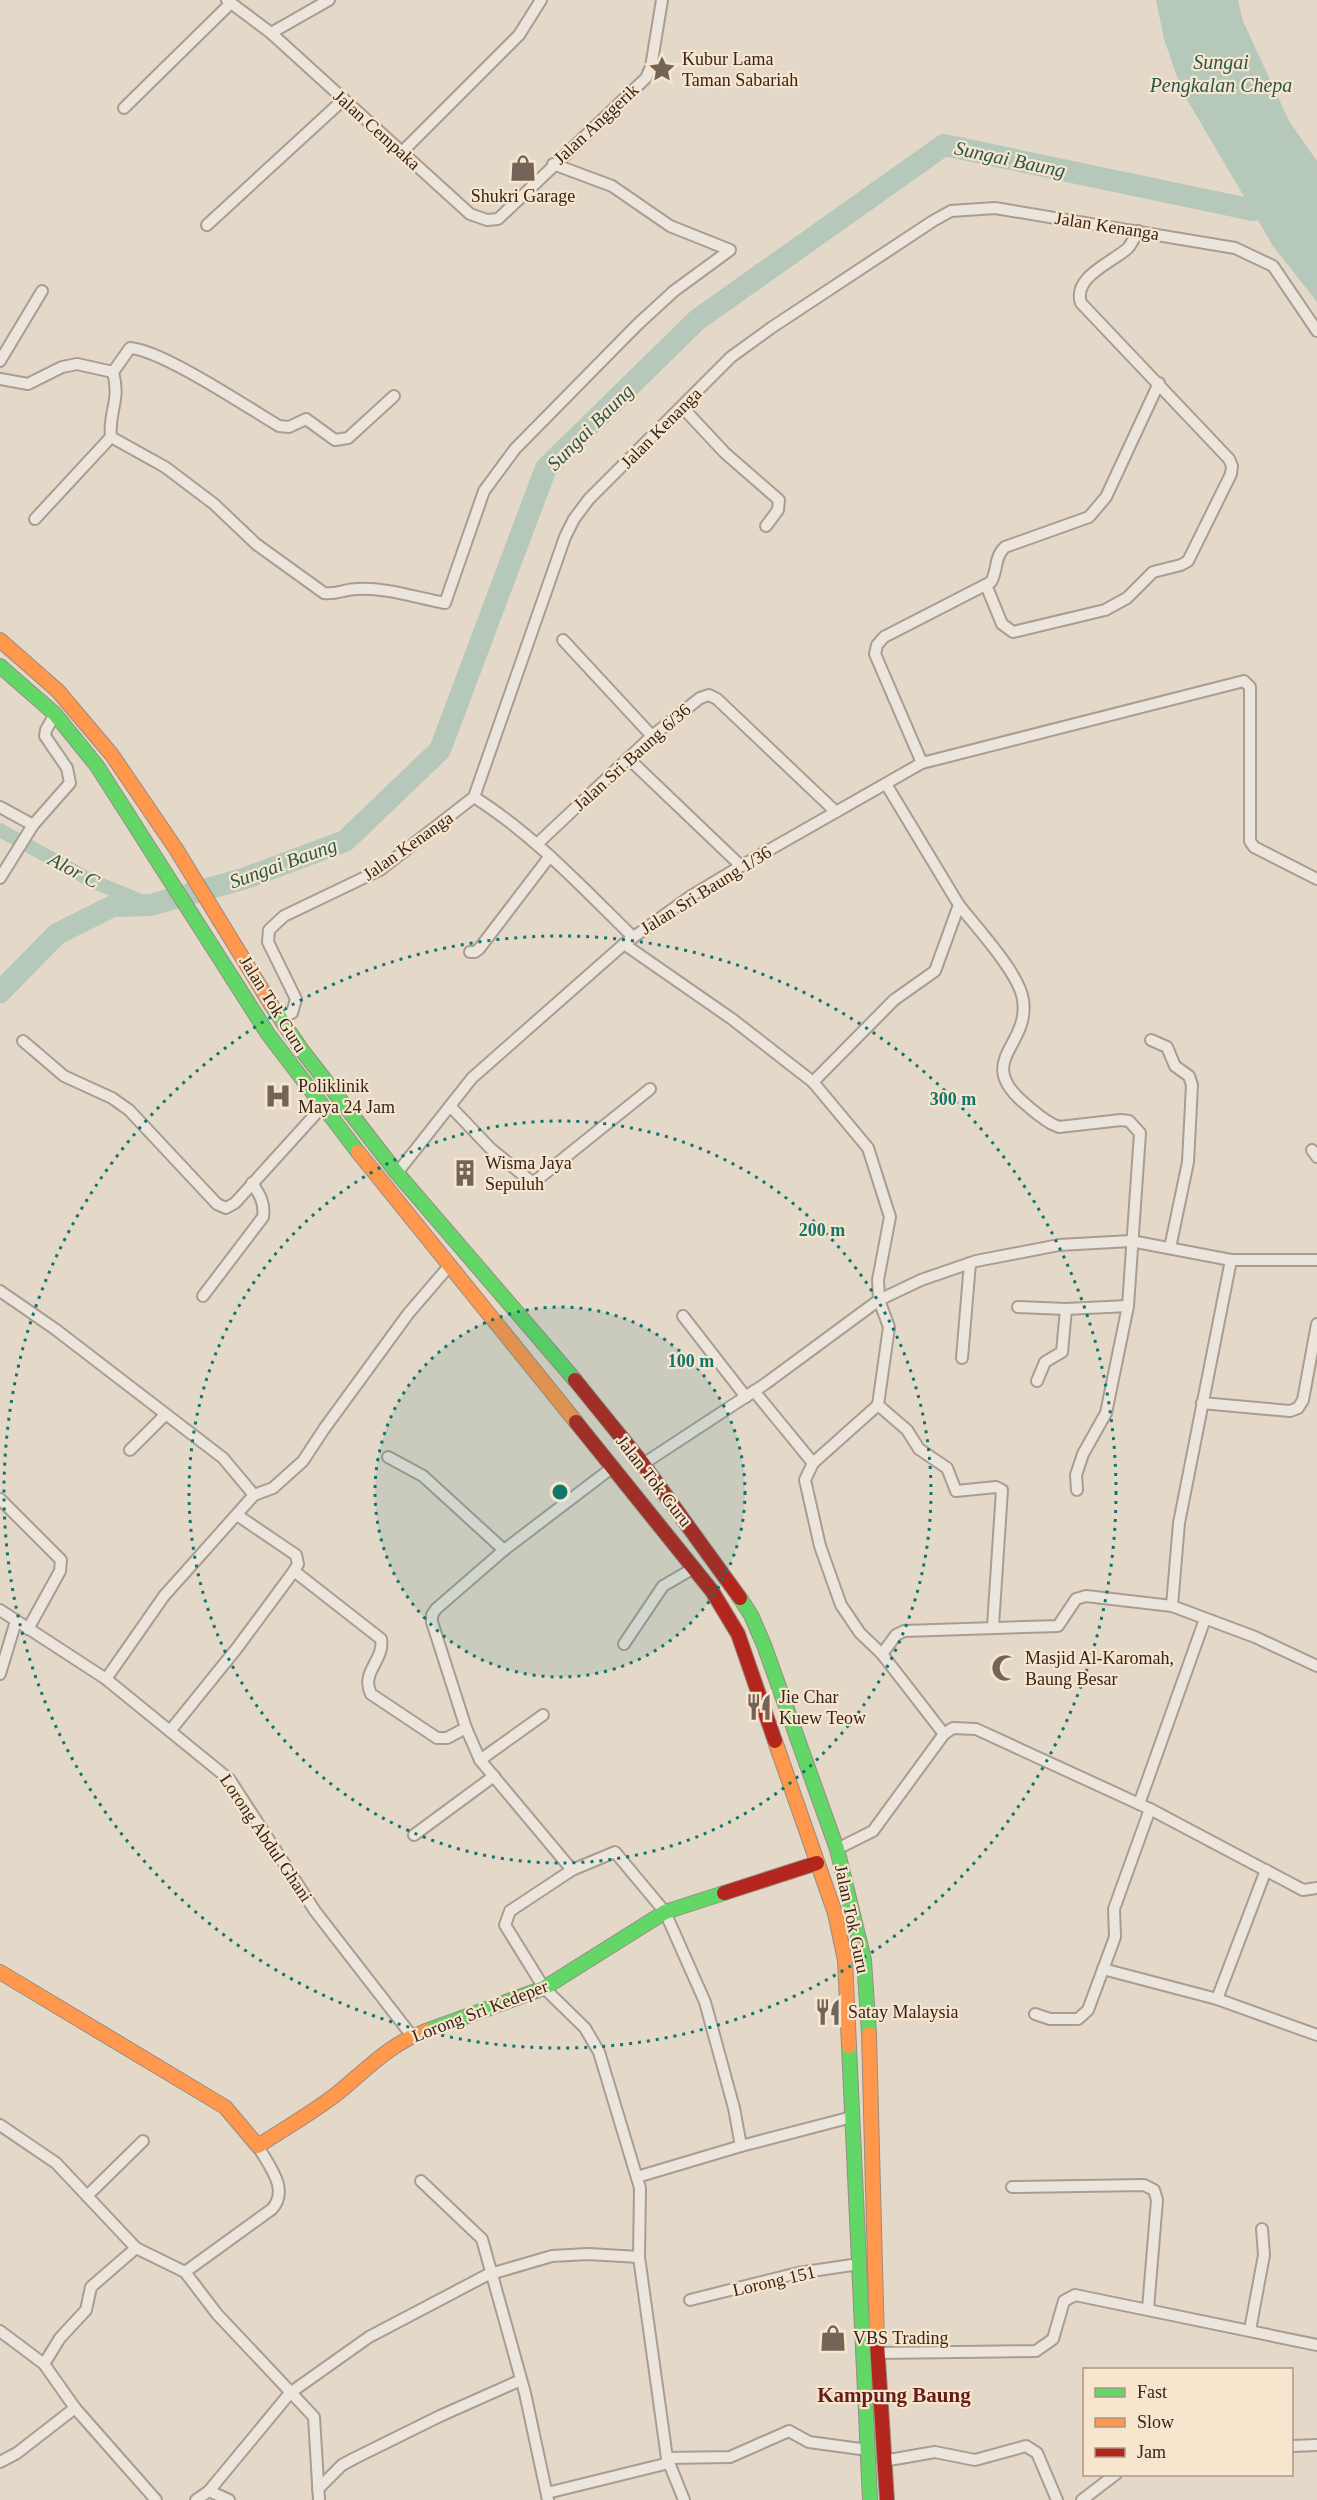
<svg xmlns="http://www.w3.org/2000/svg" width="1317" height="2500" viewBox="0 0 1317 2500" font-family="Georgia,serif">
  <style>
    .water { fill: #b5c8ba }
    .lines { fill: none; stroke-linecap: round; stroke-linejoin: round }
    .canal { stroke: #b5c8ba; stroke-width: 14 }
    .river { stroke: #b5c8ba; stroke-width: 22 }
    .street-casing { stroke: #a99d93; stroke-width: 14 }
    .fast-casing { stroke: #988d83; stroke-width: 16 }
    .slow-casing { stroke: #988d83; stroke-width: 16 }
    .jam-casing { stroke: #988d83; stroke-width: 16 }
    .street { stroke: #ece5dc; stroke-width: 10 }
    .fast { stroke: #63d668; stroke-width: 14 }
    .slow { stroke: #ff974d; stroke-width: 14 }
    .jam { stroke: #b3261e; stroke-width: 14 }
    .ring { fill: none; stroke: #0f766e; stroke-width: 3; stroke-dasharray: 3 6 }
    .labels { text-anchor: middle; stroke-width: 4.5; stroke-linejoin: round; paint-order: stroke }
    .poi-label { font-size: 18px; fill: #37251b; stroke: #f7e5cd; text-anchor: start }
    .street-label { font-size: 18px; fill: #37251b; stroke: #f7e5cd }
    .water-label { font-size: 20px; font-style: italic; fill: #29584e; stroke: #f7e5cd }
    .quarter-label { font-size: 21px; font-weight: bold; fill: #661d18; stroke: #f7e5cd }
    .centre { fill: #0f766e; stroke: #f7e5cd; stroke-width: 3 }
    .ring-label { font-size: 18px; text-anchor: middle; font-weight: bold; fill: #0f766e; stroke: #f7e5cd; stroke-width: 4.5; stroke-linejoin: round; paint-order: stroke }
  </style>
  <rect width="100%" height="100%" fill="#e4d8c9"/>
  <polygon class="water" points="1156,0 1238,0 1243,21 1289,121 1317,161 1317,302 1273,246 1182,91 1164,39"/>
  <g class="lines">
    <polyline class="canal" points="0,830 92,881 151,905"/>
    <polyline class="river" points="0,992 57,934 113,906 151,905 246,878 345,841 440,750 546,468 697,320 944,145 1253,210"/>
    <defs>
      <g id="street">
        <polyline points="227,0 271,33 470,214 487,220 498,219 646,78 651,67 662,0"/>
        <polyline points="271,33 329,0"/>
        <polyline points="124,108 231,3"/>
        <polyline points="401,153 519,35 541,0"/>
        <polyline points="207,225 343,100"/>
        <polyline points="0,361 42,291"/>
        <polyline points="0,379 28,384 62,367 77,364 113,372"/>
        <path d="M394,396l-46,42 -13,2 -29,-21 -17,8 -10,-1c-32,-19 -117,-76 -149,-78l-17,24c8,30 -5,39 -2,65l54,30 49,37 42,40 68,49c12,2 21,-4 33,-4 28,-2 60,9 88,14l39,-112 31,-42 122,-124 37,-34 56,-41 -60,-24 -58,-40 -59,-22"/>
        <polyline points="683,408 725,453 779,500 778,510 766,526"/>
        <polyline points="35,519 111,437"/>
        <path d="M986,585l16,39 11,8 92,-22 22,-12 26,-26 28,-7 7,-4 43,-87 1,-8 -3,-7 -148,-156c-9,-26 32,-41 47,-55 4,-5 7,-11 10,-17"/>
        <polyline points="563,640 652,736"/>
        <polyline points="628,758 741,866"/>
        <path d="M922,763l-47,-109 2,-9 7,-8 107,-55c7,-12 3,-25 14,-35l84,-30 17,-20 53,-114"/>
        <path d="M474,797c60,38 108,90 158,139"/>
        <polyline points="0,807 33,825"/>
        <polyline points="537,844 652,736 700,698 709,695 717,699 836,812"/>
        <polyline points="0,878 33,825 70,783 67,768 45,736 46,730 55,714"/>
        <path d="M959,905c17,22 61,69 64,95 7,46 -48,60 0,102 9,8 18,16 29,22l7,3 62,-7 8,1 11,12 -12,173 -22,107 -23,41 -7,21 1,15"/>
        <polyline points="624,944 732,1019 813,1082 868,1148 890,1217 878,1280 879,1300 889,1327 878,1405 907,1430 919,1449 947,1468 956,1491 996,1487 1002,1490 993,1626"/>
        <polyline points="470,952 475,952 479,949 550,856"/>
        <polyline points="280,1018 292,1013 296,999 268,942 269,930 284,916 380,870 474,797 565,537 574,519 589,499 731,357 771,328 933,221 951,211 995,208 1235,248 1273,266 1317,331"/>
        <polyline points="1151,1040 1167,1047 1175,1066 1189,1076 1192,1085 1188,1162 1170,1248"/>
        <polyline points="23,1041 64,1076 112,1098 129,1110 217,1204 226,1208 235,1203 322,1107"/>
        <polyline points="813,1082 894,1000 935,971 959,905 886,784"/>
        <polyline points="450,1106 491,1149 533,1183 650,1089"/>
        <polyline points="1312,1150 1317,1157"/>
        <polyline points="397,1173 472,1078 624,944 691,896 741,866 922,763 1244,681 1250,687 1250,841 1254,847 1317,879"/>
        <polyline points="0,1291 55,1329 223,1458 254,1495"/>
        <path d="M203,1296l60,-79c2,-14 -3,-22 -11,-34"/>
        <polyline points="1018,1307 1066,1309 1128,1306"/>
        <polyline points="683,1316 746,1397"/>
        <polyline points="962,1358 970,1263"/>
        <polyline points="1037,1381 1045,1362 1062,1352 1066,1309"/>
        <polyline points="754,1391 813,1463 805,1480 820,1546 841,1605 860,1633 882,1654 944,1734"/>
        <polyline points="1202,1403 1290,1411 1298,1408 1303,1400 1317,1324"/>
        <polyline points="130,1450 165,1415"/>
        <polyline points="388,1457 423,1476 504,1550"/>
        <polyline points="813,1463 878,1405"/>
        <polyline points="643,1464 765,1384 879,1300 921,1280 976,1261 1059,1245 1131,1241 1231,1260 1317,1260"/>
        <polyline points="613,1467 504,1550 436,1609 432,1615 432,1622 466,1728 480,1760 572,1870 510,1911 505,1925 544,1988 585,2028 599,2052 640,2188 639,2257 667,2458 684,2500"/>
        <polyline points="0,1499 61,1560 60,1571 28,1629"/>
        <path d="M237,1515l59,40 2,9 -4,7 87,68c4,21 -21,33 -10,55l66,44h10l19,-10"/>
        <polyline points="1172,1606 1179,1523 1231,1260"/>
        <polyline points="0,1610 106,1679 230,1780 315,1911 412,2036"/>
        <polyline points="624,1644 663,1586 694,1568"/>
        <polyline points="882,1654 896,1635 904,1631 1058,1626 1076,1599 1086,1596 1172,1606 1255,1637 1317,1666"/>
        <polyline points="0,1674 16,1621"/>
        <polyline points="106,1679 164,1596 254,1495 273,1488 303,1461 324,1429 408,1314 450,1265"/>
        <polyline points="170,1731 237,1648 294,1571"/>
        <polyline points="480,1760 543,1715"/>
        <polyline points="1139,1804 1205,1619"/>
        <polyline points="1150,1809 1303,1890 1317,1888"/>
        <polyline points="414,1835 494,1776"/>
        <polyline points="837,1849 873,1831 944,1734 953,1728 976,1729 1150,1809 1114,1909 1115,1937 1088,2010 1078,2019 1050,2019 1035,2014"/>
        <polyline points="572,1870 615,1852 665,1912 705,2002 734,2108 741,2146 852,2117"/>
        <polyline points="1103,1969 1217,1999 1317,2035"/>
        <polyline points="1217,1999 1266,1870"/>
        <polyline points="0,2125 56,2163 136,2248"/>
        <path d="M258,2146c10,19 32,43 14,63l-87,63 32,42 97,103 5,83"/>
        <polyline points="637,2177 741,2146"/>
        <polyline points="421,2181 482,2239 525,2393 548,2500"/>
        <polyline points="1012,2187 1144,2185 1154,2190 1157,2200 1148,2309"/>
        <polyline points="87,2196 143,2141"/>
        <polyline points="690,2300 798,2273 859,2264"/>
        <polyline points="1250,2330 1264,2255 1262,2229"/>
        <polyline points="0,2331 44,2364 75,2408 17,2453 0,2462"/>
        <polyline points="878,2353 1036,2351 1053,2339 1064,2301 1075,2295 1317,2345"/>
        <polyline points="44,2364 60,2338 86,2310 91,2287 136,2248 185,2272"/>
        <polyline points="75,2408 156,2500"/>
        <polyline points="1292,2446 1317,2445"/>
        <polyline points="667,2458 730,2457 789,2431 809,2442 868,2450"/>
        <polyline points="883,2461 935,2452 975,2460 1026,2446 1037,2453 1057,2500"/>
        <polyline points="318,2489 342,2465 355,2458 440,2416 521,2380"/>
        <polyline points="209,2491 229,2500"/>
        <polyline points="547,2493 669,2463"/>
        <polyline points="196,2500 209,2491 290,2393 369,2337 487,2275 552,2256 588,2254 639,2257"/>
        <polyline points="1082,2500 1116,2474"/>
      </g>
      <g id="fast">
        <polyline points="0,666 55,714 97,766 268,1034 358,1152"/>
        <polyline points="272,1006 301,1049 397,1173 575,1380"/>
        <polyline points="740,1598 751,1615 764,1645 837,1849 864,1960 869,2034"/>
        <polyline points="426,2031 544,1988 665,1912 724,1893"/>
        <polyline points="849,2046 870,2500"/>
      </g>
      <g id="slow">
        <polyline points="0,640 58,691 112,755 176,849 272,1006"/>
        <polyline points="358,1152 576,1422"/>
        <polyline points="775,1741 835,1913 845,1960 849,2046"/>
        <path d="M0,1972l225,135 33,39c27,-18 56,-34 81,-54 28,-23 52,-49 87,-61"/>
        <polyline points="869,2034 877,2343"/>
      </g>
      <g id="jam">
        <polyline points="575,1380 643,1464 740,1598"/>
        <polyline points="576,1422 712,1591 738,1634 775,1741"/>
        <polyline points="724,1893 817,1863"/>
        <polyline points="877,2343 887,2500"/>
      </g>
    </defs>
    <use href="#street" class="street-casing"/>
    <use href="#fast" class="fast-casing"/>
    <use href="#slow" class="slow-casing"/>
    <use href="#jam" class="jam-casing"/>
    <use href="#street" class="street"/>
    <use href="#fast" class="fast"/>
    <use href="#slow" class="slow"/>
    <use href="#jam" class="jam"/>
  </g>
  <circle cx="560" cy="1492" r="185" fill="#0f766e" fill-opacity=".12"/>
  <g class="ring">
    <circle cx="560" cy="1492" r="185"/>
    <circle cx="560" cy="1492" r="371"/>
    <circle cx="560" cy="1492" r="556"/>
  </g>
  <defs>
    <symbol id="sight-bare" viewBox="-9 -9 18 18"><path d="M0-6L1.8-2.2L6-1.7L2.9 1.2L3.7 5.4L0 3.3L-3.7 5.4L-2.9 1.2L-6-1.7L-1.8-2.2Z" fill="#746458" stroke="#f7e5cd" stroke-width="2.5" paint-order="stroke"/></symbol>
    <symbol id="shop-bare" viewBox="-9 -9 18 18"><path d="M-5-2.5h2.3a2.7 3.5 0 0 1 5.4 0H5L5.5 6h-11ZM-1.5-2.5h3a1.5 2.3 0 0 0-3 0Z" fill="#746458" stroke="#f7e5cd" stroke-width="2.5" paint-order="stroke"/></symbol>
    <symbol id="hospital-bare" viewBox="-9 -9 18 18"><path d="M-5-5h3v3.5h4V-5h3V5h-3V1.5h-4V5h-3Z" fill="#746458" stroke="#f7e5cd" stroke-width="2.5" paint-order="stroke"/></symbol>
    <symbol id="building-bare" viewBox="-9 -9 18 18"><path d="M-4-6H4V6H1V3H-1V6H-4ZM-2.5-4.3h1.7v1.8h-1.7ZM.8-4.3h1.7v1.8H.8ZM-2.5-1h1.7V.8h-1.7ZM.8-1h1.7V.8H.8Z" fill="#746458" stroke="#f7e5cd" stroke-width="2.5" paint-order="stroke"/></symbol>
    <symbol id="mosque-bare" viewBox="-9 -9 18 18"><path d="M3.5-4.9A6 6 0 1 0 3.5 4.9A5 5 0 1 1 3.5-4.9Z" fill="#746458" stroke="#f7e5cd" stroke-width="2.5" paint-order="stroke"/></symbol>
    <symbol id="restaurant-bare" viewBox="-9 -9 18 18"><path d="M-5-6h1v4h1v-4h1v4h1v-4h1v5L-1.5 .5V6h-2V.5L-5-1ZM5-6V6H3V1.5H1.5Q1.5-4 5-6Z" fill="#746458" stroke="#f7e5cd" stroke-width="2.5" paint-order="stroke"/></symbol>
  </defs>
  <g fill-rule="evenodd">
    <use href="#sight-bare" x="643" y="50" width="38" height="38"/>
    <use href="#shop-bare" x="504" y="149" width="38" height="38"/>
    <use href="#hospital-bare" x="259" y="1077" width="38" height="38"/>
    <use href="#building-bare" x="446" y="1154" width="38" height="38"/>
    <use href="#mosque-bare" x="986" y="1649" width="38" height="38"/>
    <use href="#restaurant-bare" x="740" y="1688" width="38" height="38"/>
    <use href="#restaurant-bare" x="809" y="1993" width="38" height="38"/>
    <use href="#shop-bare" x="814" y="2319" width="38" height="38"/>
  </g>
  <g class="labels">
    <g class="poi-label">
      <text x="682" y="65">Kubur Lama<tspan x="682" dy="21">Taman Sabariah</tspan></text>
      <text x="523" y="202" text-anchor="middle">Shukri Garage</text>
      <text x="298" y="1092">Poliklinik<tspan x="298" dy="21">Maya 24 Jam</tspan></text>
      <text x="485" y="1169">Wisma Jaya<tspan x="485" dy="21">Sepuluh</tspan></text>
      <text x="1025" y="1664">Masjid Al-Karomah,<tspan x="1025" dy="21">Baung Besar</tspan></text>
      <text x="779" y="1703">Jie Char<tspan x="779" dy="21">Kuew Teow</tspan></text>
      <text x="848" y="2018">Satay Malaysia</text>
      <text x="853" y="2344">VBS Trading</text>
    </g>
    <g class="street-label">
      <text transform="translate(596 124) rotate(-43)" y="6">Jalan Anggerik</text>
      <text transform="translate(377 130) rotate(42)" y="6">Jalan Cempaka</text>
      <text transform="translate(1107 226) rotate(9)" y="6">Jalan Kenanga</text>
      <text transform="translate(661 428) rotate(-45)" y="6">Jalan Kenanga</text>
      <text transform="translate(632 757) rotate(-42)" y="6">Jalan Sri Baung 6/36</text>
      <text transform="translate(408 846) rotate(-35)" y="6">Jalan Kenanga</text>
      <text transform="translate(706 890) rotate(-32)" y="6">Jalan Sri Baung 1/36</text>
      <text transform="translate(273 1004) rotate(58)" y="6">Jalan Tok Guru</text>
      <text transform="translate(654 1481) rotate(52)" y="6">Jalan Tok Guru</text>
      <text transform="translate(266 1838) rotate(56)" y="6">Lorong Abdul Ghani</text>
      <text transform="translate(852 1919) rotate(78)" y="6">Jalan Tok Guru</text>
      <text transform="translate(480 2011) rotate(-21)" y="6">Lorong Sri Kedeper</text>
      <text transform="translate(774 2281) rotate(-13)" y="6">Lorong 151</text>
    </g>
    <g class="water-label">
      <text x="1221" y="69">Sungai<tspan x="1221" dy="23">Pengkalan Chepa</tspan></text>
      <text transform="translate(1010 159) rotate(12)" y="7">Sungai Baung</text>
      <text transform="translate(590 427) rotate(-45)" y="7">Sungai Baung</text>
      <text transform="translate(283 863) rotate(-20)" y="7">Sungai Baung</text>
      <text transform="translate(74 870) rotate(28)" y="7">Alor C</text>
    </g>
    <g class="quarter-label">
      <text x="894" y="2402">Kampung Baung</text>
    </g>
  </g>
  <circle cx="560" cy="1492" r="9" class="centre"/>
  <g class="ring-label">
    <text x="953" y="1105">300 m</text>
    <text x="822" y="1236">200 m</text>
    <text x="691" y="1367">100 m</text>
  </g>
  <rect x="1083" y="2368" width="210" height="108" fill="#f7e5cd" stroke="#aa9886" stroke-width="1.5"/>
  <rect x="1095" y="2388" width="30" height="9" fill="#63d668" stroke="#aa9886" stroke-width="1.5"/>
  <text x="1137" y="2398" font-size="18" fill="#37251b">Fast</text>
  <rect x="1095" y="2418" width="30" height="9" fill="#ff974d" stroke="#aa9886" stroke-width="1.5"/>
  <text x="1137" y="2428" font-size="18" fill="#37251b">Slow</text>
  <rect x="1095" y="2448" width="30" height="9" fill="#b3261e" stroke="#aa9886" stroke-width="1.5"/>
  <text x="1137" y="2458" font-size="18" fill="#37251b">Jam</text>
</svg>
